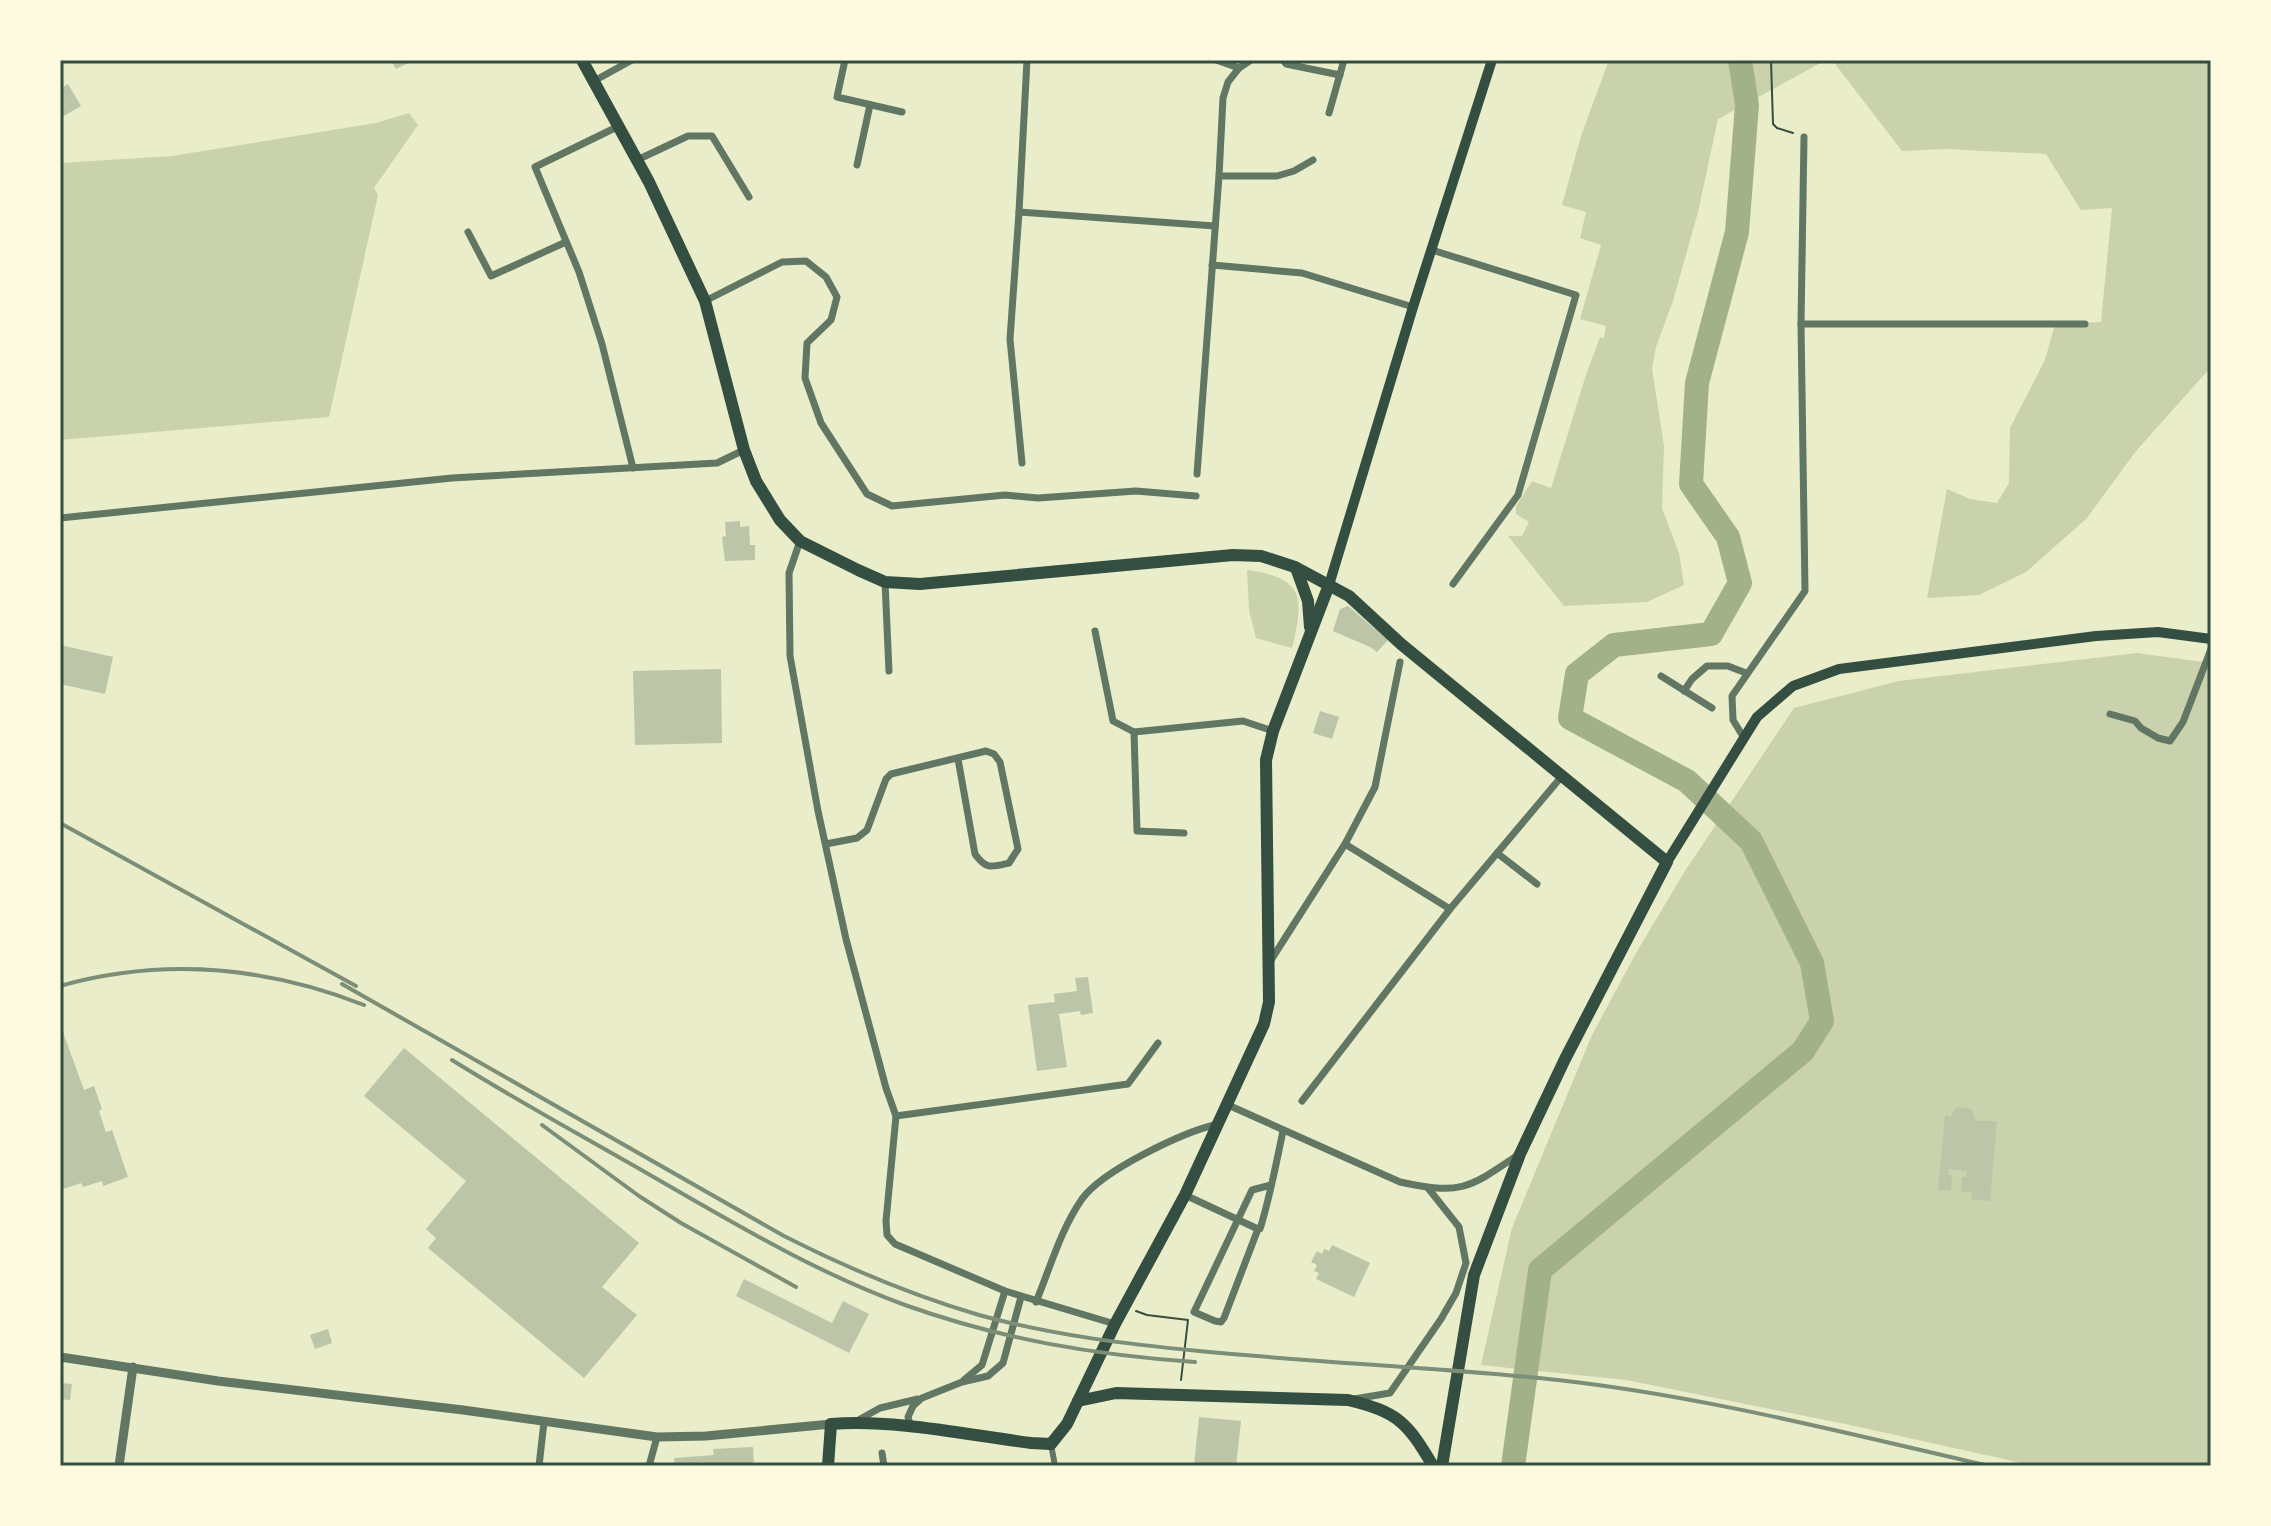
<svg xmlns="http://www.w3.org/2000/svg" width="2271" height="1526" viewBox="0 0 2271 1526" font-family="Helvetica,sans-serif">
  <style>
    .green { fill: #cad2ad }
    .lines { fill: none; stroke-linecap: round; stroke-linejoin: round }
    .river { stroke: #a3b18a; stroke-width: 24 }
    .building { fill: #bcc5a7 }
    .path { stroke: #344e41; stroke-width: 2 }
    .pedestrian { stroke: #617663; stroke-width: 6 }
    .minor { stroke: #617663; stroke-width: 7 }
    .tertiary { stroke: #617663; stroke-width: 9 }
    .secondary { stroke: #344e41; stroke-width: 10 }
    .primary { stroke: #344e41; stroke-width: 12 }
    .rail { stroke: #7c8e77; stroke-width: 4 }
    .neatline { fill: none; stroke: #344e41; stroke-width: 3 }
  </style>
  <rect width="100%" height="100%" fill="#e9edc9"/>
  <g class="green">
    <polygon points="1609,60 1826,60 1718,119 1698,212 1673,301 1656,347 1652,368 1664,446 1662,508 1679,553 1684,585 1647,602 1564,606 1508,536 1522,536 1529,522 1516,514 1516,506 1532,481 1551,488 1585,378 1600,337 1604,338 1606,326 1580,319 1601,245 1580,238 1586,212 1562,205 1581,136"/>
    <polygon points="1832,60 2211,60 2211,367 2136,451 2087,518 2026,572 1979,595 1927,598 1947,489 1970,499 1997,503 2009,483 2010,428 2045,360 2055,324 2101,322 2112,208 2081,210 2046,154 1946,149 1902,151"/>
    <polygon points="409,113 418,125 374,188 378,195 329,417 60,440 60,163 172,156 376,123"/>
    <path d="M1247,570c58,8 57,28 45,78l-36,-10 -7,-28z"/>
    <polygon points="2137,653 2211,663 2211,1466 2035,1466 1850,1425 1626,1380 1481,1365 1512,1228 1592,1035 1636,953 1685,871 1794,708 1899,681"/>
  </g>
  <g class="lines">
    <polyline class="river" points="1513,1466 1540,1270 1803,1051 1822,1021 1812,963 1751,841 1687,781 1570,718 1577,674 1614,645 1711,634 1740,583 1728,537 1691,484 1697,383 1737,232 1747,105 1740,60"/>
  </g>
  <g class="building">
    <polygon points="391,60 414,60 396,69"/>
    <polygon points="68,84 81,106 60,118 60,89"/>
    <polygon points="740,521 740,527 749,526 750,545 755,545 755,560 725,561 722,537 726,536 725,522"/>
    <polygon points="1348,606 1388,640 1377,652 1370,647 1333,631 1340,609"/>
    <polygon points="60,645 113,657 105,694 60,684"/>
    <polygon points="721,669 722,743 635,745 633,671"/>
    <polygon points="1320,711 1339,717 1332,739 1313,733"/>
    <polygon points="1088,977 1093,1013 1081,1015 1080,1011 1059,1014 1067,1067 1037,1071 1028,1005 1055,1002 1054,994 1077,991 1075,978"/>
    <polygon points="60,1024 84,1090 94,1086 102,1109 99,1111 106,1132 112,1130 128,1177 103,1186 102,1181 83,1187 81,1183 60,1190"/>
    <polygon points="404,1048 639,1243 602,1287 637,1315 584,1378 428,1248 436,1238 426,1229 466,1181 364,1096"/>
    <polygon points="1959,1107 1968,1108 1972,1110 1975,1121 1997,1121 1990,1201 1971,1199 1972,1192 1961,1192 1962,1177 1966,1177 1967,1171 1949,1169 1948,1175 1952,1175 1951,1191 1938,1190 1945,1115 1951,1116 1955,1109"/>
    <polygon points="1332,1245 1370,1263 1354,1297 1316,1279 1319,1273 1314,1271 1317,1265 1311,1262 1317,1251 1322,1254 1324,1249 1329,1251"/>
    <polygon points="744,1279 832,1323 843,1301 869,1314 849,1353 736,1296"/>
    <polygon points="328,1329 332,1343 315,1349 310,1335"/>
    <polygon points="60,1383 72,1384 70,1400 60,1399"/>
    <polygon points="1199,1417 1241,1421 1236,1466 1194,1466"/>
    <polygon points="753,1447 754,1466 675,1466 674,1458 714,1455 713,1449"/>
  </g>
  <g class="lines">
    <g class="path">
      <polyline points="1771,60 1773,124 1777,128 1793,133"/>
      <polyline points="1136,1311 1147,1315 1188,1320 1181,1380"/>
    </g>
    <polyline class="pedestrian" points="1051,1444 1055,1466"/>
    <g class="minor">
      <polyline points="845,60 837,97 902,112"/>
      <polyline points="1216,60 1239,68"/>
      <polyline points="1283,60 1286,64 1340,75"/>
      <polyline points="594,81 632,60"/>
      <polyline points="1329,113 1344,60"/>
      <polyline points="619,126 535,167 579,272 602,344 633,468"/>
      <polyline points="637,160 688,136 712,136 749,197"/>
      <polyline points="857,165 870,105"/>
      <polyline points="1219,176 1277,176 1294,171 1313,160"/>
      <polyline points="1019,212 1215,226"/>
      <polyline points="468,232 491,276 566,242"/>
      <polyline points="1432,250 1576,295 1518,495 1453,584"/>
      <polyline points="1212,265 1302,273 1413,307"/>
      <polyline points="705,301 782,262 806,261 826,277 837,297 831,320 807,343 805,378 821,423 867,494 892,506 1005,495 1038,498 1136,491 1196,496"/>
      <polyline points="1801,324 2085,324"/>
      <polyline points="1022,463 1010,339 1019,212 1027,60"/>
      <polyline points="1197,474 1219,176 1223,98 1228,82 1239,68 1251,60"/>
      <polyline points="60,518 452,478 717,463 744,450"/>
      <polyline points="800,541 789,573 790,656 818,811 846,939 886,1088 896,1116 886,1221 887,1235 895,1244 1005,1291 1115,1324"/>
      <polyline points="885,582 889,671"/>
      <polyline points="1095,631 1113,721 1134,732 1243,721 1273,731"/>
      <polyline points="1661,676 1712,708"/>
      <polyline points="1684,691 1692,679 1707,666 1728,666 1746,673"/>
      <polyline points="2110,714 2135,721 2141,728 2158,738 2170,741 2183,722 2211,649"/>
      <polyline points="1134,732 1137,831 1184,833"/>
      <polyline points="1744,738 1733,720 1732,696 1805,591 1801,324 1804,137"/>
      <path d="M826,844l31,-6 10,-8 19,-51 5,-5 95,-23 8,3 6,8 18,87 -9,14c-17,4 -23,7 -34,-9l-17,-95"/>
      <polyline points="1345,844 1450,909"/>
      <polyline points="1497,853 1537,884"/>
      <polyline points="1271,960 1345,844 1375,787 1400,662"/>
      <polyline points="1302,1101 1450,909 1562,776"/>
      <path d="M1228,1105l172,77c61,13 68,7 118,-27"/>
      <polyline points="896,1116 1128,1084 1158,1043"/>
      <path d="M1271,1185l-19,5 -58,122 21,9 6,1 3,-4 34,-89h2c10,-32 16,-65 23,-98"/>
      <polyline points="1185,1195 1258,1229"/>
      <path d="M1036,1302c14,-34 25,-73 46,-103 21,-29 101,-67 136,-75"/>
      <polyline points="964,1380 982,1365 1005,1291"/>
      <polyline points="1354,1399 1390,1393 1441,1319 1456,1293 1466,1263 1459,1227 1428,1188"/>
      <polyline points="855,1422 880,1408 918,1399"/>
      <polyline points="911,1428 908,1417 913,1406 922,1398 962,1382 988,1376 1003,1363 1021,1297"/>
      <polyline points="882,1453 884,1466"/>
      <polyline points="539,1466 544,1422"/>
      <polyline points="649,1466 657,1437"/>
    </g>
    <g class="tertiary">
      <polyline points="60,1357 218,1381 463,1410 657,1437 706,1436 831,1424"/>
      <polyline points="119,1466 133,1367"/>
    </g>
    <g class="secondary">
      <polyline points="1329,585 1413,307 1492,60"/>
      <polyline points="1667,862 1757,717 1793,686 1839,669 2096,636 2158,632 2211,639"/>
    </g>
    <g class="primary">
      <polyline points="582,60 649,182 705,301 744,450 756,481 780,520 800,541 858,570 885,582 920,584 1233,555 1261,556 1295,567 1349,596 1401,644 1667,862 1565,1059 1520,1154 1474,1275 1442,1466"/>
      <polyline points="1296,568 1308,601 1310,627"/>
      <path d="M1078,1401l38,-8 232,7c50,12 59,22 85,66"/>
      <path d="M828,1466l3,-42c64,-5 137,11 200,19l20,1 16,-20 48,-100 70,-129 79,-171 5,-22 -3,-242 7,-29 56,-146"/>
    </g>
    <g class="rail">
      <polyline points="60,823 356,986"/>
      <path d="M342,984l442,252c63,32 127,59 195,79 72,20 147,29 220,36 113,11 227,16 340,27 152,15 302,54 450,88"/>
      <path d="M60,986c104,-29 204,-20 304,19"/>
      <path d="M452,1060c67,42 136,79 205,119 80,46 160,94 248,126 95,34 189,50 290,57"/>
      <polyline points="542,1125 639,1196 681,1223 796,1287"/>
    </g>
  </g>
  <rect width="2271" height="1526" fill="none" stroke="#fefae0" stroke-width="124"/>
  <rect x="62" y="62" width="2147" height="1402" class="neatline"/>
</svg>
